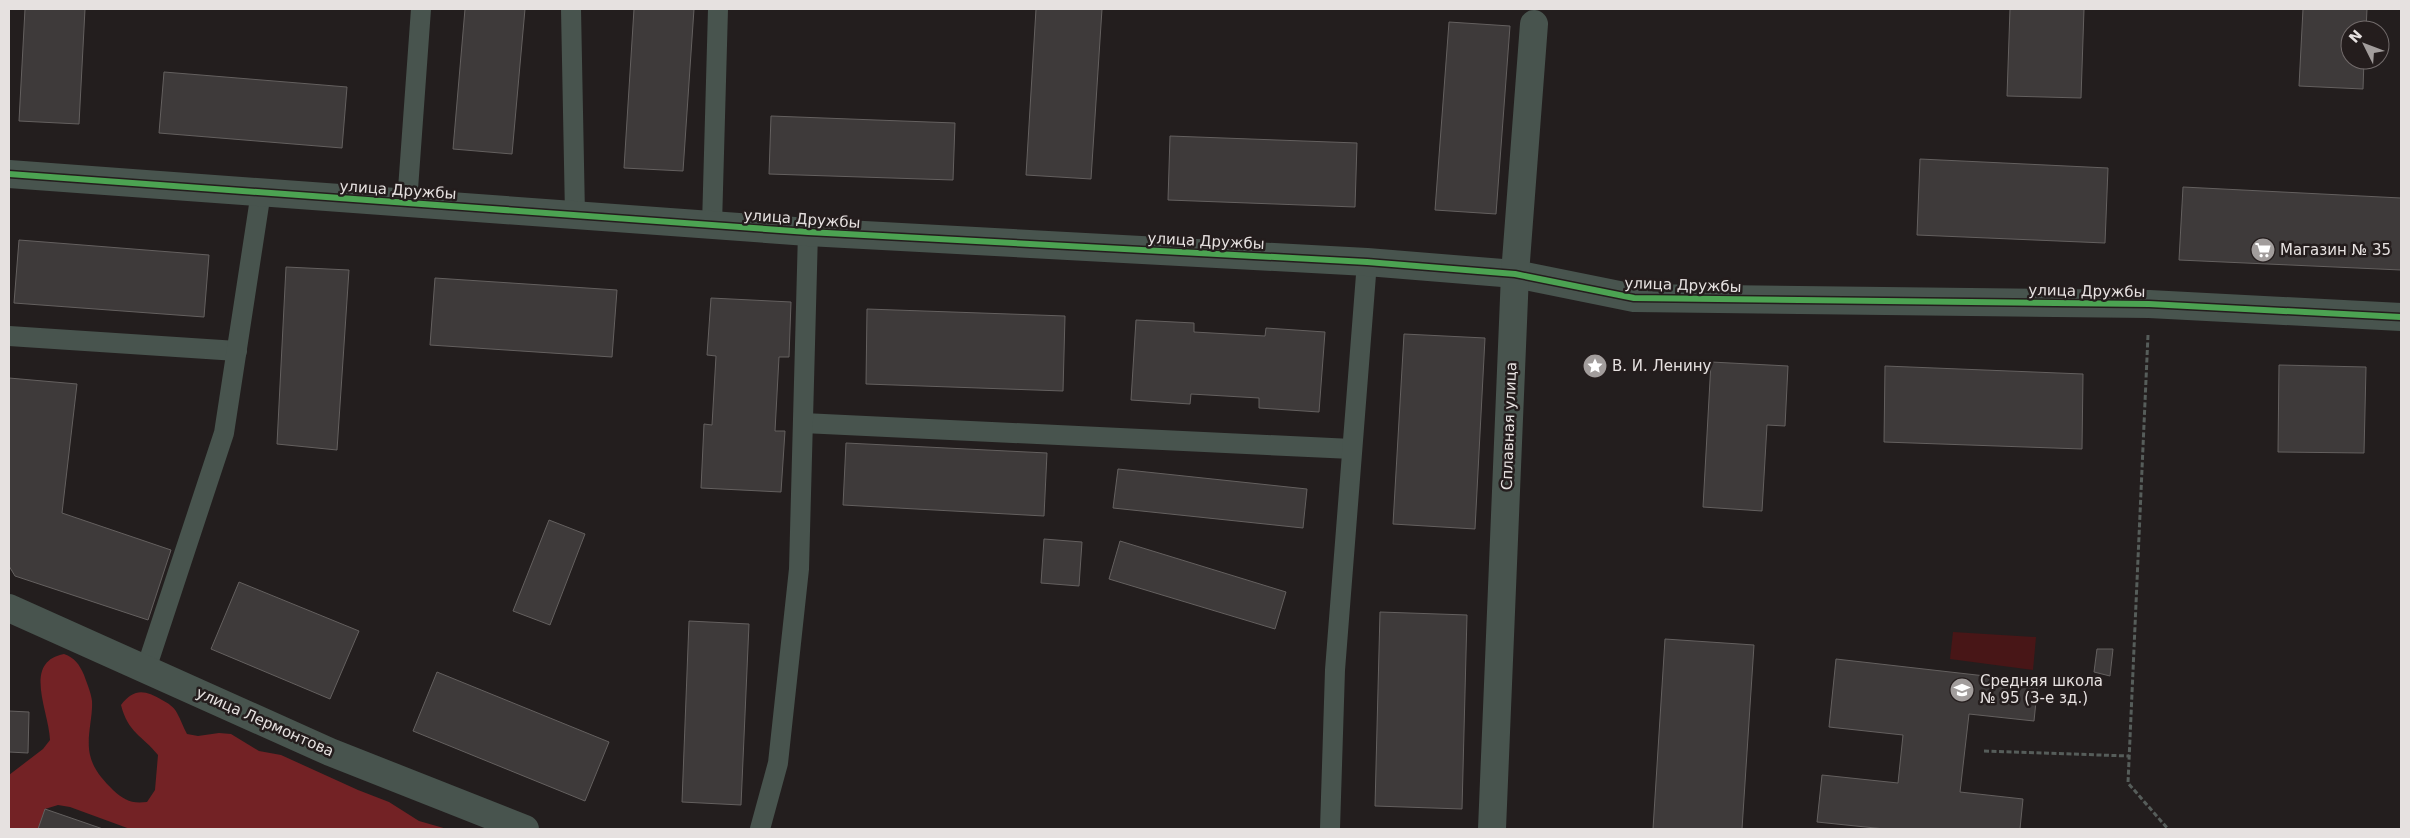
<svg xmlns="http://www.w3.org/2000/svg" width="2410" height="838" viewBox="0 0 2410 838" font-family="'DejaVu Sans',sans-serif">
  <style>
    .green { fill: #481617 }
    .forest { fill: #732225 }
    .building { fill: #3e3a3a; stroke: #64605f }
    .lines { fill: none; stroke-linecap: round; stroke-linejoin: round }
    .path { stroke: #565d5a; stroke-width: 3; stroke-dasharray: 5 2.5; stroke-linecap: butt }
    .lane { stroke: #48544e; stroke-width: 20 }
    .street { stroke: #48544e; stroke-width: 28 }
    .cycleway-casing { stroke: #241d1d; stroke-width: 9 }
    .cycleway { stroke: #4ca352; stroke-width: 6 }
    .labels { text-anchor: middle; stroke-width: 5; stroke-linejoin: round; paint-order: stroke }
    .street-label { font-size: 15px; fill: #e6e1e0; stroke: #241d1d }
    .poi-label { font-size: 15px; fill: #e6e1e0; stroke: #241d1d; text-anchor: start }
  </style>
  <rect width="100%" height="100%" fill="#231e1e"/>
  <polygon class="green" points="1953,632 2036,637 2033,670 1950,659"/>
  <path class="forest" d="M64,654c11,4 15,10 20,21 3,9 7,17 8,26 1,17 -6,36 -2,54 3,14 13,25 23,35 11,10 18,14 34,12l8,-12 3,-35c-16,-20 -30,-22 -37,-50 13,-17 24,-15 41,-5 6,3 12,7 15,13 4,7 6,14 10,21l11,2 21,-3 12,1 28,17 22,4 77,35 31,12 30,19 28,8h-317l-60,-22 -12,-2 -13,4 -7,20h-29v-54l34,-26 7,-9c-1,-29 -28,-78 14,-86z"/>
  <g class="building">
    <polygon points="25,9 85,9 79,124 19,121"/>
    <polygon points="465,9 525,9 512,154 453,149"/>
    <polygon points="634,9 694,9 683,171 624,168"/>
    <polygon points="1036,9 1102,9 1091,179 1026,175"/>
    <polygon points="2010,9 2084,9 2081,98 2007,96"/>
    <polygon points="2303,9 2367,9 2366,30 2350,30 2350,60 2364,60 2363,89 2299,86"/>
    <polygon points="1449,22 1510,26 1496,214 1435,210"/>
    <polygon points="164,72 347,87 342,148 159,133"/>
    <polygon points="771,116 955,123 953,180 769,174"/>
    <polygon points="1170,136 1357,143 1355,207 1168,200"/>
    <polygon points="1920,159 2108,168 2105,243 1917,235"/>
    <polygon points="2183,187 2401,198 2401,270 2179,260"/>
    <polygon points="19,240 209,255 204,317 14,303"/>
    <polygon points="286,267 349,270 337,450 277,444"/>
    <polygon points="435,278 617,290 612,357 430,345"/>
    <polygon points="711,298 791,302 789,357 779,357 775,431 785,431 781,492 701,488 704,424 712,425 716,356 707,355"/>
    <polygon points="867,309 1065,316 1063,391 866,384"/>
    <polygon points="1136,320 1194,323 1194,332 1265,336 1266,328 1325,332 1319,412 1259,408 1259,398 1191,394 1190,404 1131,400"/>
    <polygon points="1404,334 1485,338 1475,529 1393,524"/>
    <polygon points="1711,362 1788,366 1785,426 1767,425 1762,511 1703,507"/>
    <polygon points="2279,365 2366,367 2364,453 2278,452"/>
    <polygon points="1885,366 2083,374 2082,449 1884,442"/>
    <polygon points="9,378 77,384 62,513 171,550 148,620 15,576 9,566"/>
    <polygon points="846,443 1047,453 1044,516 843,505"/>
    <polygon points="1118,469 1307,489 1303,528 1113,508"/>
    <polygon points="549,520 585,534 550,625 513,611"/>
    <polygon points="1044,539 1082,542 1079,586 1041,583"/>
    <polygon points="1120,541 1286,592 1275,629 1109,579"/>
    <polygon points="239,582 359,631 330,699 211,649"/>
    <polygon points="1380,612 1467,615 1462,809 1375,806"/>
    <polygon points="689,621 749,624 741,805 682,802"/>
    <polygon points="1665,639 1754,645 1742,829 1653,829"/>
    <polygon points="2097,649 2113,649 2110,676 2094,672"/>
    <polygon points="1836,659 2038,682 2034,721 1969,714 1960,792 2023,799 2020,829 1885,829 1817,822 1822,775 1898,783 1903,735 1829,727"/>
    <polygon points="437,672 609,742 585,801 413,731"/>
    <polygon points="9,711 29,712 28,753 9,752"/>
    <polygon points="45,809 103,829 38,829"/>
  </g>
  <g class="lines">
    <g class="path">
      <polyline points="2148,335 2128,783 2168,829"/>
      <polyline points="1984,751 2129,756"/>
    </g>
    <g class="lane">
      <polyline points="571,9 575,215"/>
      <polyline points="407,203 421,9"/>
      <polyline points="712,225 718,9"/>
      <polyline points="9,336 237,351"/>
      <polyline points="803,423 1352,449"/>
      <polyline points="146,669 224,433 261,192"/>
      <polyline points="760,829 778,763 799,569 808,232"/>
      <polyline points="1330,829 1335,670 1367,262"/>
    </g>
    <g class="street">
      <polyline points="9,174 808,232 1367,262 1515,274 1634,298 2149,304 2401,317"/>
      <polyline points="9,608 330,752 525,829"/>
      <polyline points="1492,829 1515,274 1534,24"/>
    </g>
    <defs>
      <polyline id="cycleway" points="9,174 808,232 1367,262 1515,274 1634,298 2149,304 2401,317"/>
    </defs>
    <use href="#cycleway" class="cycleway-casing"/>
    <use href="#cycleway" class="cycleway"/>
  </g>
  <defs>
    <symbol id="supermarket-disc" viewBox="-11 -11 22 22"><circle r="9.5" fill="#a29d9c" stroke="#241d1d"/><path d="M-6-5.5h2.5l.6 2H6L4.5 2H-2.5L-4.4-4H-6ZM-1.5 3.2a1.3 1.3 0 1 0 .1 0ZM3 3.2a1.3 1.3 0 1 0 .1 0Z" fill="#fff"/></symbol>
    <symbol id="sight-disc" viewBox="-11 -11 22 22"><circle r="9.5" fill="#a29d9c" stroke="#241d1d"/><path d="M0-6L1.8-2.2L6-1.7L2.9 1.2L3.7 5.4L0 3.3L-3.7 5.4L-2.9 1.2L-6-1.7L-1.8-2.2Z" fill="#fff"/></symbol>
    <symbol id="school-disc" viewBox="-11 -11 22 22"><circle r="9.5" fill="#a29d9c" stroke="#241d1d"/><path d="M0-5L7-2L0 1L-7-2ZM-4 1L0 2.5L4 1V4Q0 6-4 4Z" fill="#fff"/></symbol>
  </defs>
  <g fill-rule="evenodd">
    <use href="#supermarket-disc" x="2249" y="236" width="28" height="28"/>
    <use href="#sight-disc" x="1581" y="352" width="28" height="28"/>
    <use href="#school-disc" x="1948" y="676" width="28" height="28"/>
  </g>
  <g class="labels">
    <g class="street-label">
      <text transform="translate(398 190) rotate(4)" y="5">улица Дружбы</text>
      <text transform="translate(802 219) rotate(4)" y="5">улица Дружбы</text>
      <text transform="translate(1206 241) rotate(3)" y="5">улица Дружбы</text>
      <text transform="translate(1683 285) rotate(2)" y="5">улица Дружбы</text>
      <text transform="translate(2087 291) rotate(1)" y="5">улица Дружбы</text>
      <text transform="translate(1509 426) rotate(-88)" y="5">Сплавная улица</text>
      <text transform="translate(265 722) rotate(24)" y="5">улица Лермонтова</text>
    </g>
    <g class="poi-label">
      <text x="2280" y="255">Магазин № 35</text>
      <text x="1612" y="371">В. И. Ленину</text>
      <text x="1980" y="686">Средняя школа<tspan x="1980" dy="17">№ 95 (3-е зд.)</tspan></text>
    </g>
  </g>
  <rect width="2410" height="838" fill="none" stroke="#e6e1e0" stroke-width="20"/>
  <g transform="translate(2365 45) rotate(312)"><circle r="24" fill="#241d1d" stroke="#726b6b"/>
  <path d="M0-4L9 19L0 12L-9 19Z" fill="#a29d9c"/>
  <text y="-8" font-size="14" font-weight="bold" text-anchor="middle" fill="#e6e1e0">N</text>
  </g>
</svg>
